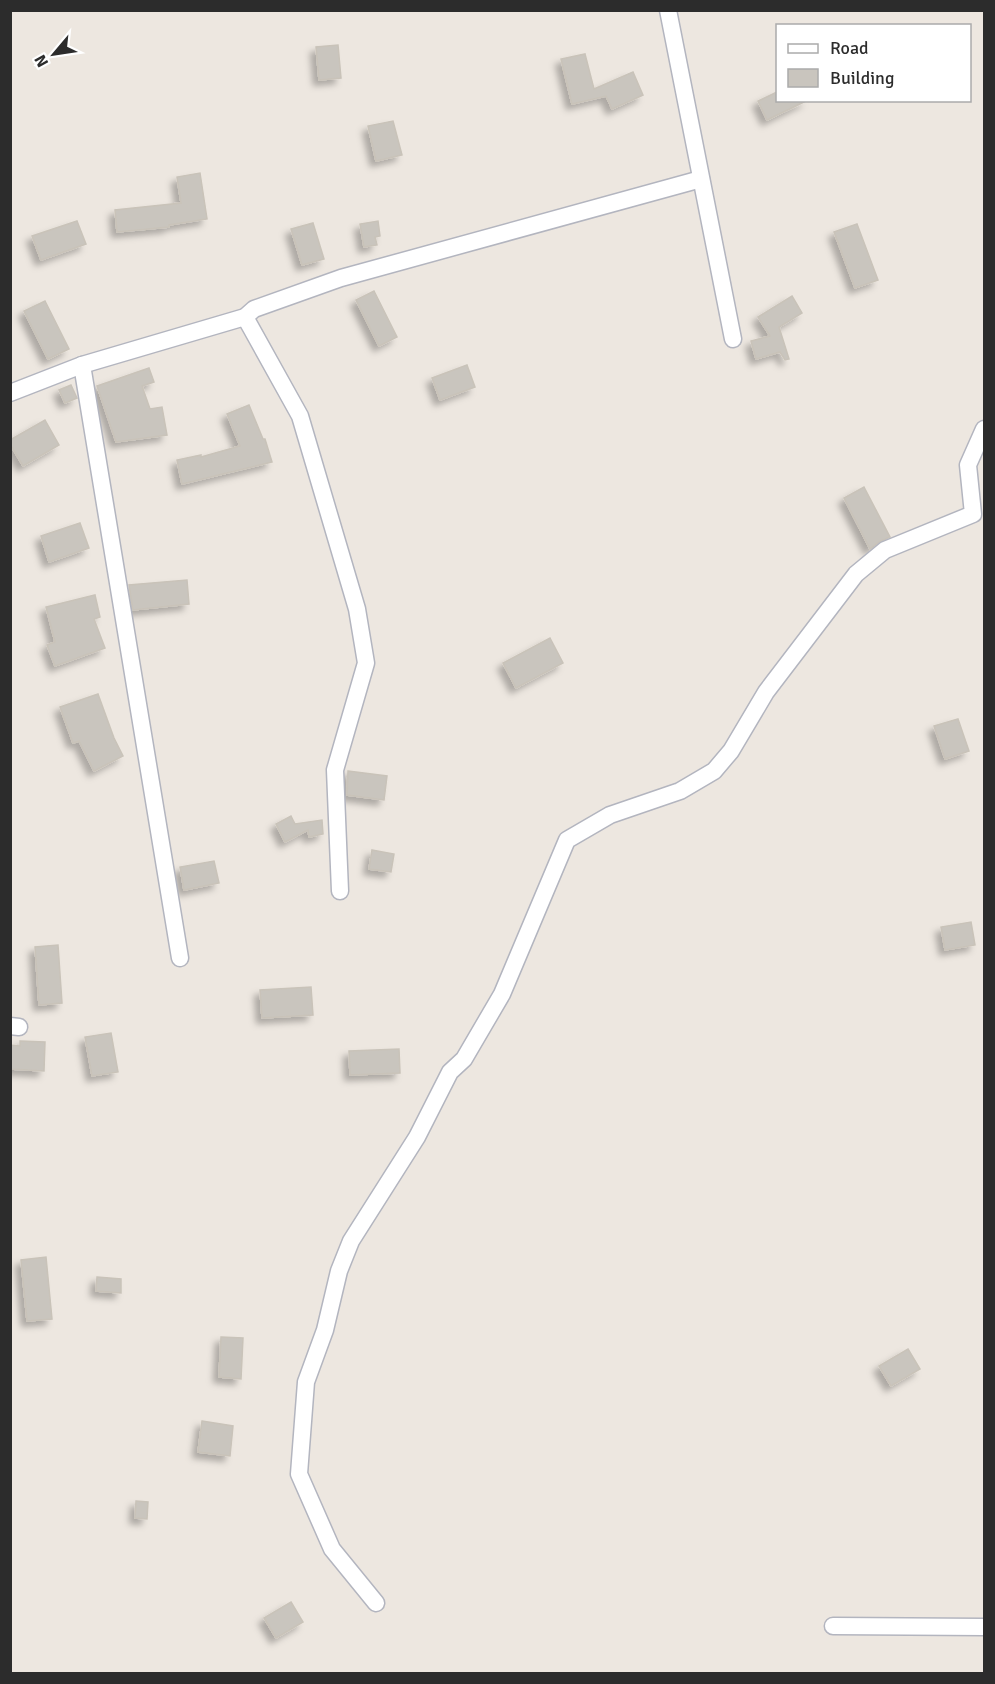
<svg xmlns="http://www.w3.org/2000/svg" width="995" height="1684" viewBox="0 0 995 1684" font-family="Signika,sans-serif">
  <style>
    .building { fill: #c9c5be; stroke: #c9c3b9; stroke-width: 1.5; filter: url(#shadow) }
    .lines { fill: none; stroke-linecap: round; stroke-linejoin: round }
    .minor-casing { stroke: #b3b5bf; stroke-width: 19 }
    .minor { stroke: #fff; stroke-width: 16 }
  </style>
  <defs>
    <filter id="shadow"><feDropShadow dx="-5.5" dy="5.5" stdDeviation="3" flood-color="#0004"/></filter>
  </defs>
  <rect width="100%" height="100%" fill="#ede7e0"/>
  <g class="building">
    <polygon points="338,45 341,78 319,80 316,47"/>
    <polygon points="585,54 594,89 633,72 643,95 612,109 606,96 572,104 561,59"/>
    <polygon points="777,92 777,100 808,100 767,120 758,101"/>
    <polygon points="393,121 402,155 376,161 368,126"/>
    <polygon points="200,173 207,219 169,225 169,227 117,232 115,210 181,203 177,177"/>
    <polygon points="77,221 86,244 41,260 32,236"/>
    <polygon points="378,221 380,236 375,237 377,245 364,247 360,224"/>
    <polygon points="313,223 324,259 302,265 291,229"/>
    <polygon points="857,224 878,280 855,288 834,232"/>
    <polygon points="374,291 397,337 379,346 356,300"/>
    <polygon points="792,296 802,313 779,327 789,359 785,360 780,352 756,359 751,341 770,336 758,317"/>
    <polygon points="45,301 69,349 48,359 24,311"/>
    <polygon points="467,365 475,387 440,400 432,378"/>
    <polygon points="149,368 154,382 142,386 150,409 162,407 167,435 116,442 97,386"/>
    <polygon points="71,385 77,398 65,403 59,390"/>
    <polygon points="249,405 263,439 265,439 272,462 182,484 177,460 201,455 201,457 240,446 227,414"/>
    <polygon points="45,420 59,445 23,466 10,444 10,440"/>
    <polygon points="864,487 890,537 879,542 870,549 844,498"/>
    <polygon points="80,523 89,548 49,562 41,536"/>
    <polygon points="187,580 189,604 133,610 129,585"/>
    <polygon points="95,595 100,617 94,619 105,648 55,666 47,645 55,642 46,607"/>
    <polygon points="550,638 563,663 516,688 503,663"/>
    <polygon points="98,694 114,738 123,756 94,771 79,741 73,743 60,707"/>
    <polygon points="958,719 969,751 945,759 934,726"/>
    <polygon points="348,771 387,776 384,800 347,795"/>
    <polygon points="291,816 295,824 322,820 323,834 309,837 308,830 285,842 276,824"/>
    <polygon points="372,850 394,854 391,872 369,869"/>
    <polygon points="214,861 219,883 184,890 180,867"/>
    <polygon points="971,922 975,945 945,950 941,927"/>
    <polygon points="58,945 62,1003 39,1005 35,947"/>
    <polygon points="311,987 313,1015 262,1018 260,990"/>
    <polygon points="111,1033 118,1072 92,1076 85,1037"/>
    <polygon points="20,1041 45,1042 44,1071 10,1069 10,1045 20,1046"/>
    <polygon points="399,1049 400,1073 350,1075 349,1051"/>
    <polygon points="46,1257 52,1319 27,1321 21,1260"/>
    <polygon points="97,1277 121,1279 121,1293 96,1291"/>
    <polygon points="221,1337 243,1338 241,1379 219,1377"/>
    <polygon points="908,1349 920,1369 891,1386 879,1366"/>
    <polygon points="202,1421 233,1426 230,1456 198,1452"/>
    <polygon points="136,1501 148,1502 147,1519 135,1518"/>
    <polygon points="291,1602 303,1622 276,1638 264,1618"/>
  </g>
  <g class="lines">
    <defs>
      <g id="minor">
        <polyline points="668,10 733,339"/>
        <polyline points="245,317 300,416 357,609 366,663 335,770 340,891"/>
        <polyline points="82,365 180,958"/>
        <polyline points="10,393 82,365 245,317 254,309 341,278 701,179"/>
        <polyline points="10,1026 19,1027"/>
        <polyline points="376,1603 332,1549 299,1474 306,1382 325,1330 339,1271 351,1241 417,1137 450,1072 464,1059 502,994 567,840 610,815 680,791 714,771 731,751 766,692 856,574 885,550 973,514 968,465 984,429"/>
        <polyline points="833,1626 984,1627"/>
      </g>
    </defs>
    <use href="#minor" class="minor-casing"/>
    <use href="#minor" class="minor"/>
  </g>
  <rect width="995" height="1684" fill="none" stroke="#2c2c2c" stroke-width="24"/>
  <rect x="776" y="24" width="195" height="78" fill="#ffffff" stroke="#ababab" stroke-width="1.5"/>
  <rect x="788" y="44" width="30" height="9" fill="#ffffff" stroke="#ababab" stroke-width="1.5"/>
  <text x="830" y="54" font-size="18" fill="#2c2c2c">Road</text>
  <rect x="788" y="69" width="30" height="18" fill="#c9c5be" stroke="#ababab" stroke-width="1.5"/>
  <text x="830" y="84" font-size="18" fill="#2c2c2c">Building</text>
  <g transform="translate(54 54) rotate(241)" stroke="#ffffff" stroke-width="4.5" paint-order="stroke">
  <path d="M0-4.5L10 22L0 15L-10 22Z" fill="#2c2c2c"/>
  <text y="-9" font-size="16" font-weight="bold" text-anchor="middle" fill="#2c2c2c">N</text>
  </g>
</svg>
